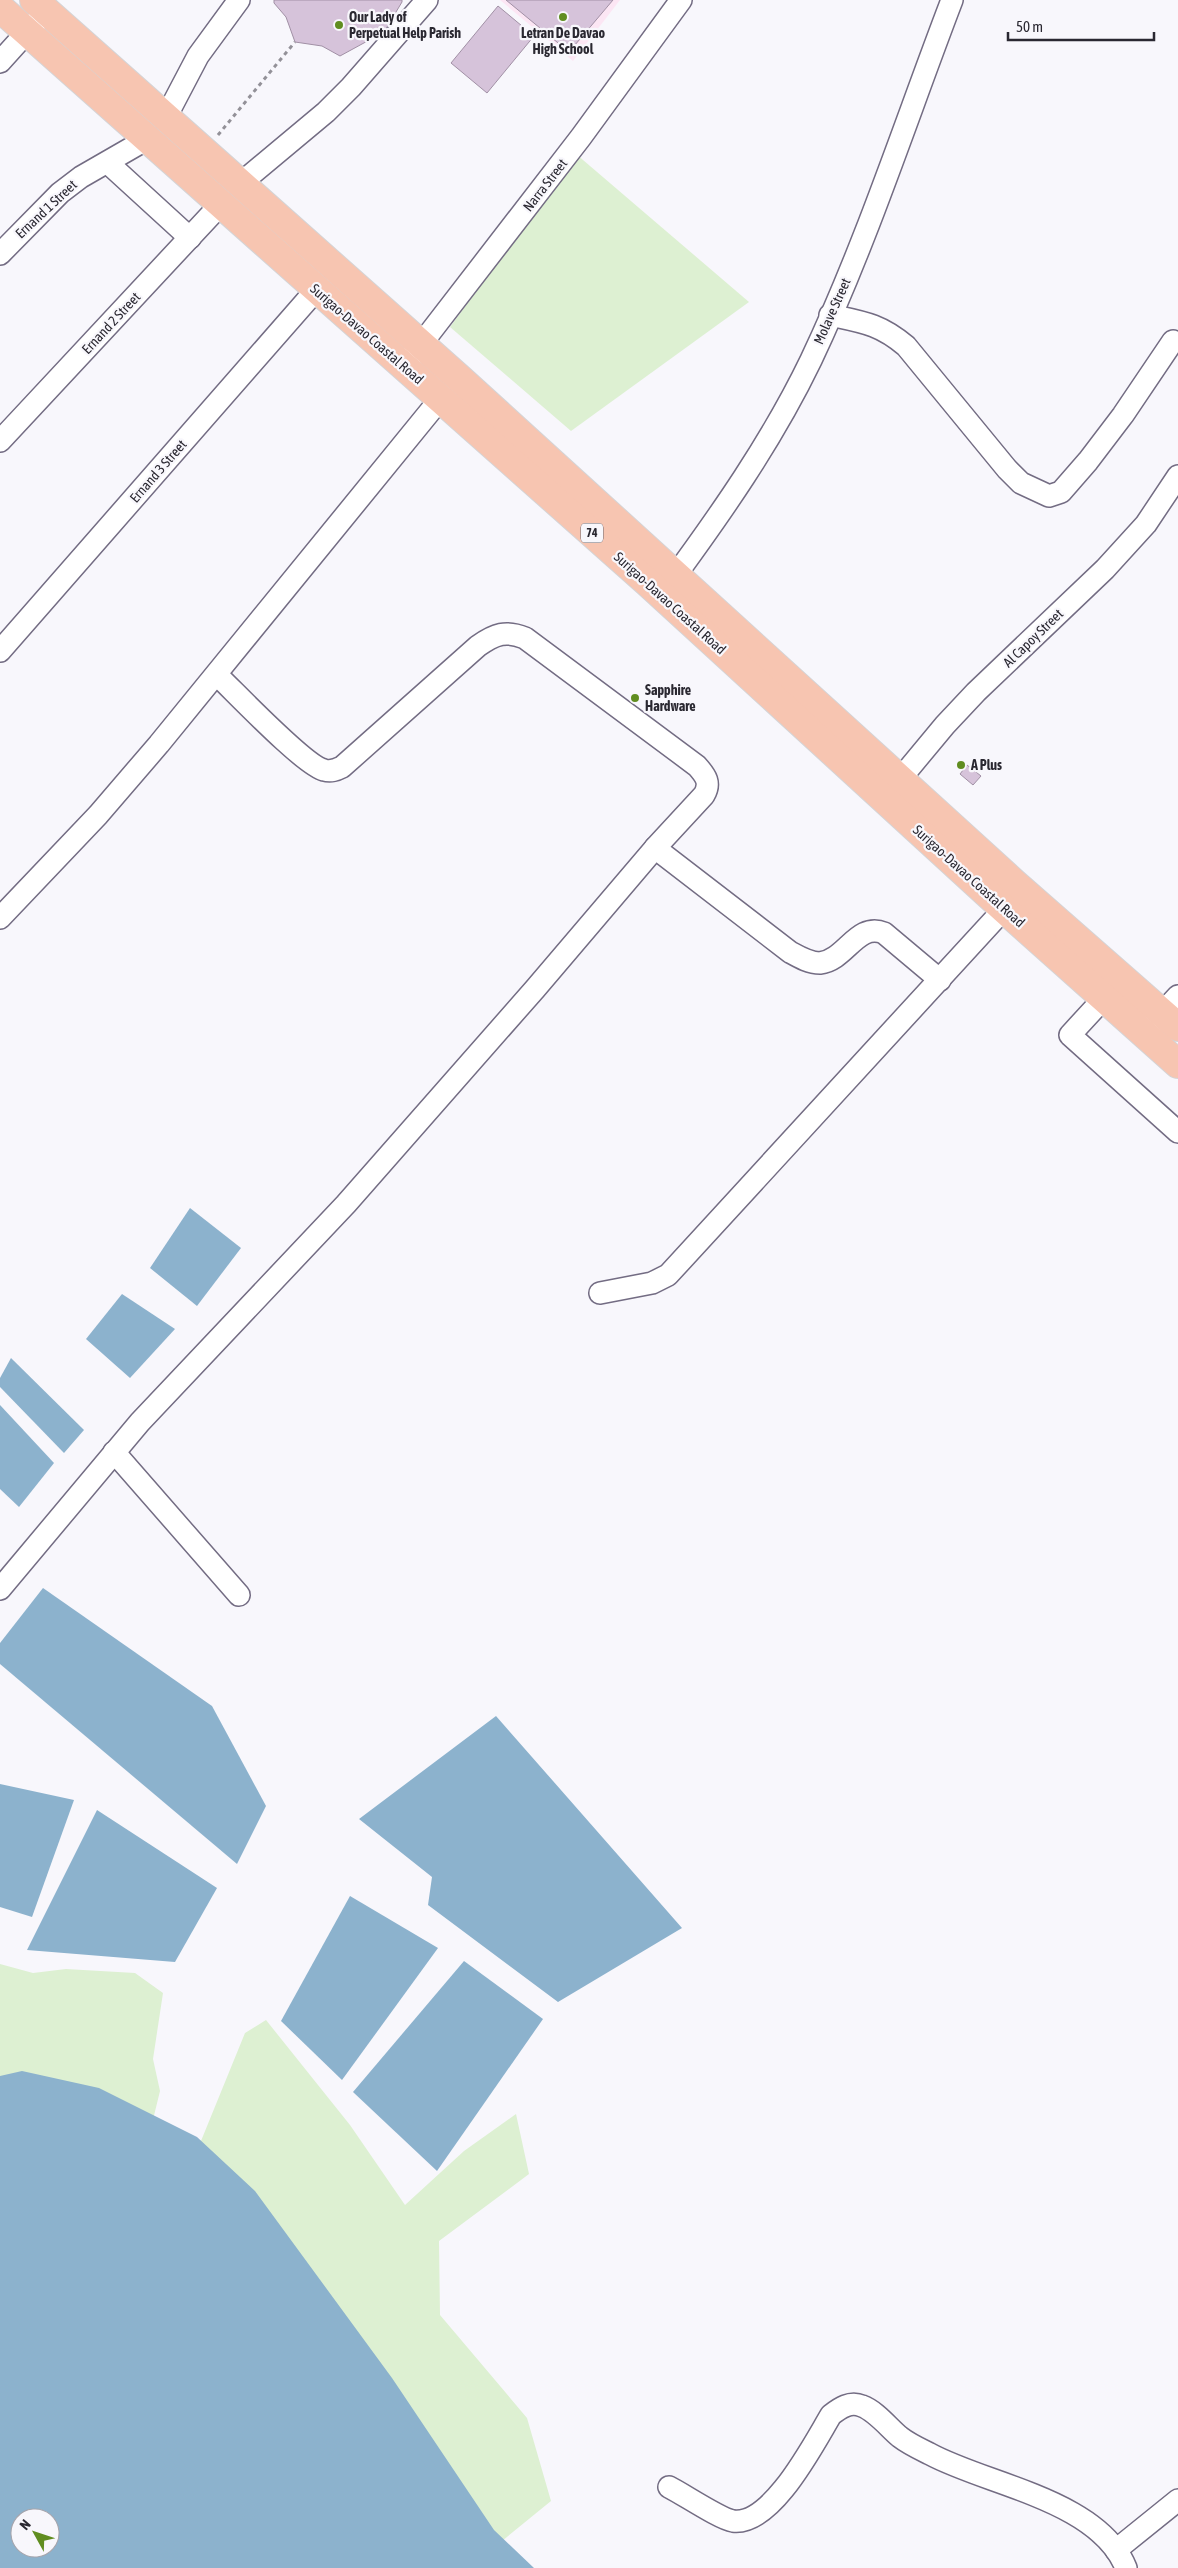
<svg xmlns="http://www.w3.org/2000/svg" width="1178" height="2568" viewBox="0 0 1178 2568" font-family="'Asap Condensed',sans-serif">
  <style>
    .education { fill: #fce6f4 }
    .green { fill: #ddf0d2 }
    .water { fill: #8cb2cd; fill-rule: evenodd }
    .building { fill: #d6c3da; stroke: #a190a5 }
    .lines { fill: none; stroke-linecap: round; stroke-linejoin: round }
    .minor-casing { stroke: #736c83; stroke-width: 24 }
    .highway-casing { stroke: #d4d4d6; stroke-width: 30 }
    .path { stroke: #939198; stroke-width: 3; stroke-dasharray: 4 4; stroke-linecap: butt }
    .minor { stroke: #fff; stroke-width: 21 }
    .highway { stroke: #f7c5b1; stroke-width: 28 }
    .poi-dot { fill: #608d20; stroke: #f8f7fc; stroke-width: 2 }
    .labels { text-anchor: middle; stroke-width: 4.5; stroke-linejoin: round; paint-order: stroke }
    .shield { fill: #f8f7fc; stroke: #68666e; stroke-width: 1 }
    .shield-label { font-size: 12px; font-weight: bold; fill: #2a2831 }
    .poi-label { font-size: 14px; font-weight: bold; fill: #2a2831; stroke: #f8f7fc; text-anchor: start }
    .street-label { font-size: 14px; fill: #2a2831; stroke: #f8f7fc }
  </style>
  <rect width="100%" height="100%" fill="#f8f7fc"/>
  <polygon class="education" points="500,0 620,0 573,61"/>
  <g class="green">
    <polygon points="576,154 749,302 571,431 450,327"/>
    <polygon points="0,1964 33,1973 66,1969 135,1973 163,1993 153,2059 160,2091 136,2189 0,2281"/>
    <polygon points="266,2020 350,2125 405,2205 464,2151 516,2114 529,2174 439,2241 440,2315 527,2418 551,2501 491,2550 192,2163 245,2033"/>
  </g>
  <g class="water">
    <polygon points="190,1208 241,1248 197,1306 150,1268"/>
    <polygon points="122,1294 175,1329 130,1378 86,1339"/>
    <polygon points="11,1358 84,1430 64,1453 0,1387 0,1378"/>
    <polygon points="0,1405 54,1463 19,1507 0,1489"/>
    <polygon points="43,1588 212,1706 266,1806 237,1864 0,1664 0,1643"/>
    <polygon points="496,1716 682,1928 558,2002 428,1905 432,1877 359,1819"/>
    <polygon points="0,1784 74,1800 32,1917 0,1907"/>
    <polygon points="97,1810 217,1888 175,1962 27,1950"/>
    <polygon points="350,1896 438,1948 342,2080 281,2021"/>
    <polygon points="464,1961 543,2019 437,2171 353,2092"/>
    <path d="M22,2071l77,17 98,49 58,54 137,187 102,152 40,38h-534v-492zM20,2518h30v30h-30z"/>
  </g>
  <g class="building">
    <polygon points="274,0 402,0 402,2 384,32 340,56 322,46 295,42 286,17 274,3"/>
    <polygon points="506,0 613,0 569,52"/>
    <polygon points="498,6 534,36 487,93 451,63"/>
    <polygon points="967,765 981,776 973,785 960,774"/>
  </g>
  <g class="lines">
    <defs>
      <g id="minor">
        <polyline points="0,62 46,11"/>
        <polyline points="166,117 198,56 239,0"/>
        <polyline points="108,163 190,238"/>
        <polyline points="241,183 326,112 351,87 427,0"/>
        <polyline points="0,254 60,193 81,177 147,139"/>
        <path d="M830,315c33,7 50,9 76,31l101,123 14,14 28,13 12,-4 27,-31 35,-46 50,-74"/>
        <polyline points="412,356 581,137 681,0"/>
        <polyline points="0,441 221,204"/>
        <path d="M667,587c53,-72 105,-146 144,-227 55,-116 95,-240 141,-360"/>
        <polyline points="0,651 316,290"/>
        <polyline points="891,790 945,725 976,692 1105,569 1146,524 1178,476"/>
        <path d="M655,848l135,104c9,5 19,11 30,11 26,-3 37,-41 64,-30l56,47"/>
        <polyline points="0,918 98,815 159,744 441,398"/>
        <polyline points="1104,998 1070,1035 1178,1132"/>
        <polyline points="1152,1024 1178,996"/>
        <polyline points="600,1293 652,1283 668,1275 1004,909"/>
        <polyline points="114,1452 239,1595"/>
        <path d="M0,1589l140,-167 206,-218 189,-215 120,-141 49,-53c7,-12 2,-19 -7,-29l-172,-128c-19,-8 -30,-4 -47,8l-136,121c-6,3 -11,5 -18,3 -20,-5 -88,-77 -107,-95"/>
        <path d="M669,2487c14,7 51,32 64,34 39,5 81,-78 98,-106 9,-7 19,-14 31,-9 14,5 27,22 38,31 9,7 20,12 30,17 57,31 169,46 196,114"/>
        <polyline points="1116,2550 1178,2500"/>
      </g>
      <g id="highway">
        <polyline points="34,0 459,378 1013,882 1178,1027"/>
        <polyline points="0,8 647,582 1004,909 1178,1064"/>
      </g>
    </defs>
    <use href="#minor" class="minor-casing"/>
    <use href="#highway" class="highway-casing"/>
    <polyline class="path" points="218,135 295,42"/>
    <use href="#minor" class="minor"/>
    <use href="#highway" class="highway"/>
  </g>
  <g class="poi-dot">
    <circle cx="563" cy="17" r="5"/>
    <circle cx="339" cy="25" r="5"/>
    <circle cx="635" cy="698" r="5"/>
    <circle cx="961" cy="765" r="5"/>
  </g>
  <g class="labels">
    <rect class="shield" x="581" y="523.5" width="22" height="19" rx="4"/>
    <g class="shield-label">
      <text x="592" y="537">74</text>
    </g>
    <g class="poi-label">
      <text x="349" y="22">Our Lady of<tspan x="349" dy="16">Perpetual Help Parish</tspan></text>
      <text x="563" y="38" text-anchor="middle">Letran De Davao<tspan x="563" dy="16">High School</tspan></text>
      <text x="645" y="695">Sapphire<tspan x="645" dy="16">Hardware</tspan></text>
      <text x="971" y="770">A Plus</text>
    </g>
    <g class="street-label">
      <text transform="translate(545 185) rotate(-52)" y="5">Narra Street</text>
      <text transform="translate(46 209) rotate(-43)" y="5">Ernand 1 Street</text>
      <text transform="translate(832 311) rotate(-66)" y="5">Molave Street</text>
      <text transform="translate(111 323) rotate(-47)" y="5">Ernand 2 Street</text>
      <text transform="translate(367 334) rotate(41)" y="5">Surigao-Davao Coastal Road</text>
      <text transform="translate(158 471) rotate(-49)" y="5">Ernand 3 Street</text>
      <text transform="translate(670 603) rotate(42)" y="5">Surigao-Davao Coastal Road</text>
      <text transform="translate(1033 638) rotate(-44)" y="5">Al Capoy Street</text>
      <text transform="translate(969 876) rotate(42)" y="5">Surigao-Davao Coastal Road</text>
    </g>
  </g>
  <g transform="translate(35 2533) rotate(310)"><circle r="24" fill="#f8f7fc" stroke="#a6a4ab"/>
  <path d="M0-4L9 19L0 12L-9 19Z" fill="#608d20"/>
  <text y="-8" font-size="14" font-weight="bold" text-anchor="middle" fill="#2a2831">N</text>
  </g>
  <path d="M1008 32v8h146v-8" fill="none" stroke="#2a2831" stroke-width="2.5"/>
  <text x="1016" y="32" font-size="15" fill="#2a2831" stroke="#f8f7fc" stroke-width="4" paint-order="stroke">50 m</text>
</svg>
